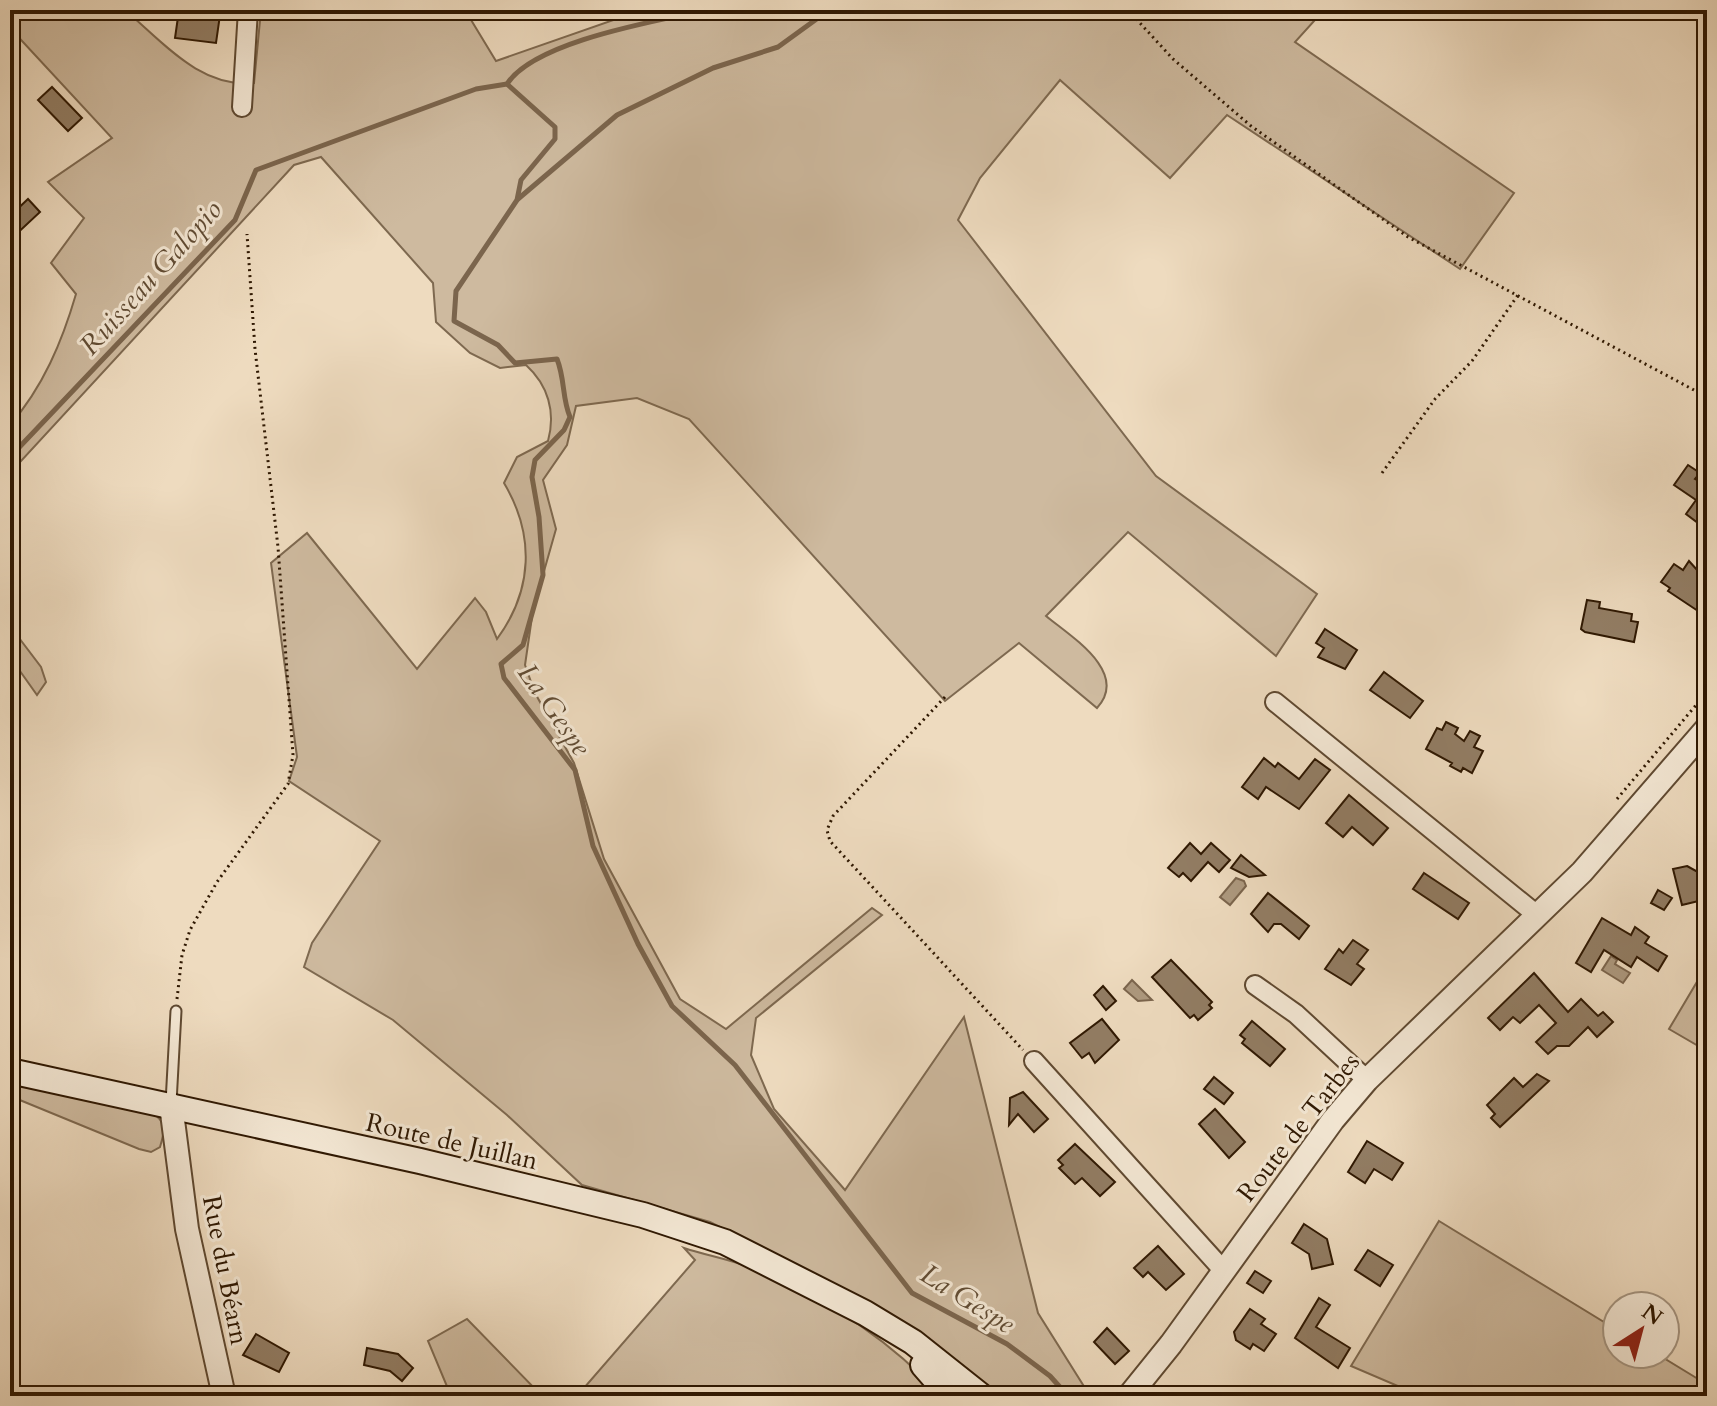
<svg xmlns="http://www.w3.org/2000/svg" width="1717" height="1406" viewBox="0 0 1717 1406" font-family="Cardo,serif">
  <style>
    .green { fill: #ceba9f; stroke: #7e6950; stroke-width: 2 }
    .water { fill: #ad997f; stroke: #7b654d; stroke-width: 2 }
    .lines { fill: none; stroke-linecap: round; stroke-linejoin: round }
    .stream { stroke: #7b654d; stroke-width: 5 }
    .building { fill: #927d64; stroke: #2f1802; stroke-width: 2 }
    .service-casing { stroke: #5f4931; stroke-width: 13 }
    .minor-casing { stroke: #5f4931; stroke-width: 22 }
    .tertiary-casing { stroke: #5f4931; stroke-width: 26 }
    .secondary-casing { stroke: #2f1802; stroke-width: 28 }
    .path { stroke: #2f1802; stroke-width: 3; stroke-dasharray: 2 4; stroke-linecap: butt }
    .service { stroke: #f4e8d5; stroke-width: 9 }
    .minor { stroke: #f4e8d5; stroke-width: 18 }
    .tertiary { stroke: #f4e8d5; stroke-width: 22 }
    .secondary { stroke: #f4e8d5; stroke-width: 24 }
    .labels { text-anchor: middle; stroke-width: 6; stroke-linejoin: round; paint-order: stroke }
    .street-label { font-size: 26px; fill: #2f1802; stroke: #f4e8d5 }
    .water-label { font-size: 28px; font-style: italic; fill: #614c34; stroke: #f4e8d5 }
  </style>
  <rect width="100%" height="100%" fill="#eedbbf"/>
  <filter id="stains"><feTurbulence type="fractalNoise" baseFrequency=".0025" numOctaves="4"/><feColorMatrix values="0 0 0 0 .2 0 0 0 0 .09 0 0 0 0 .02 0 0 0 .5 -.17"/></filter>
  <radialGradient id="worn" r=".72"><stop offset=".6" stop-color="#630" stop-opacity="0"/><stop offset="1" stop-color="#630" stop-opacity=".3"/></radialGradient>
  <g class="green">
    <path d="M18,10h107c39,33 75,78 129,73l7,-73h204l31,51 146,-51h682l-29,32 219,151 -54,76 -233,-154 -57,63 -110,-98 -80,98 -22,42 198,256 161,118 -41,62 -148,-124 -82,84c24,20 84,56 51,92l-78,-65 -74,58 -256,-282 -52,-21 -61,8 -9,39 -24,35 13,49 -23,81 -8,55 10,28 39,70 30,96 76,140 46,30 146,-121 10,7 -126,103 -5,37 23,54 71,81 119,-173 74,296 52,83 -99,-3 -44,-36 -99,-66 -138,-69 -128,-37 -75,-70 -114,-95 -89,-53 8,-24 68,-102 -91,-60 8,-24 -26,-194 36,-30 110,136 58,-71 11,14 11,27c36,-49 38,-104 7,-156l13,-26 31,-16c8,-29 0,-56 -22,-76l-26,3 -30,-15 -34,-31 -3,-39 -112,-126 -27,8 -284,308v-48c33,-38 52,-83 66,-131l-25,-31 33,-45 -36,-36 64,-44 -102,-110z"/>
    <polygon points="10,626 41,667 46,682 37,695 10,657"/>
    <polygon points="1707,965 1707,1051 1669,1029"/>
    <path d="M10,1081l142,32c15,9 13,18 8,34l-9,5 -12,-3 -129,-53z"/>
    <polygon points="1439,1221 1617,1330 1617,1354 1657,1354 1703,1382 1695,1396 1421,1396 1351,1366"/>
    <path d="M684,1248c21,7 44,11 65,19 73,29 139,70 192,129h-364l118,-136z"/>
    <polygon points="467,1319 542,1396 451,1396 428,1341"/>
  </g>
  <g class="water">
    <polygon points="1236,878 1244,881 1246,886 1230,905 1220,897"/>
    <polygon points="1611,956 1617,960 1615,964 1630,973 1623,983 1602,970"/>
    <polygon points="1132,980 1152,1000 1138,1001 1124,989"/>
  </g>
  <g class="lines">
    <g class="stream">
      <path d="M706,10c-49,11 -171,31 -199,74l48,43v12l-34,41 -4,20 -61,91 -2,30 44,24 17,18 42,-4c8,20 5,39 13,58l-6,13 -29,30 -3,17 7,40 4,58 -20,70 -22,19 3,14 71,92 18,76 45,98 34,62 63,59 177,228 95,51 43,32 18,20"/>
      <polyline points="518,199 617,115 713,68 778,47 829,10"/>
      <polyline points="10,457 235,220 256,170 476,89 507,84"/>
    </g>
  </g>
  <g class="building">
    <polygon points="179,10 204,10 220,15 216,43 175,38"/>
    <polygon points="52,87 82,118 68,131 38,100"/>
    <polygon points="28,199 40,212 10,240 10,216"/>
    <polygon points="1688,465 1700,473 1695,479 1707,485 1707,511 1698,523 1686,514 1696,500 1674,485"/>
    <polygon points="1689,561 1707,581 1707,605 1701,613 1668,591 1670,588 1661,582 1674,564 1683,570"/>
    <polygon points="1587,600 1600,602 1599,608 1632,614 1631,621 1638,622 1634,642 1585,632 1581,629"/>
    <polygon points="1325,629 1357,650 1345,669 1318,657 1324,648 1316,643"/>
    <polygon points="1384,672 1423,701 1410,718 1370,690"/>
    <polygon points="1446,722 1458,728 1455,734 1464,741 1470,731 1480,736 1474,747 1483,751 1472,773 1463,768 1461,772 1450,766 1452,763 1426,749 1437,728 1442,730"/>
    <polygon points="1264,758 1275,767 1278,763 1299,779 1315,759 1330,770 1299,809 1266,787 1258,799 1242,787"/>
    <polygon points="1349,795 1388,828 1373,845 1352,827 1343,837 1326,823"/>
    <polygon points="1190,843 1201,854 1211,843 1230,860 1219,872 1208,862 1191,881 1183,873 1179,877 1168,868"/>
    <polygon points="1241,855 1265,875 1249,877 1231,868"/>
    <polygon points="1687,866 1707,877 1707,899 1682,905 1673,869"/>
    <polygon points="1424,873 1469,903 1458,919 1413,889"/>
    <polygon points="1658,890 1672,898 1664,910 1651,903"/>
    <polygon points="1268,893 1309,926 1299,939 1281,924 1274,924 1268,932 1251,914"/>
    <polygon points="1602,918 1631,935 1635,927 1649,937 1645,943 1667,956 1658,971 1637,957 1631,967 1604,950 1591,972 1576,963"/>
    <polygon points="1353,940 1368,950 1357,964 1364,969 1351,985 1325,969 1339,949 1343,953"/>
    <polygon points="1171,960 1212,1002 1209,1005 1212,1008 1198,1020 1194,1015 1190,1018 1152,977"/>
    <polygon points="1534,973 1568,1012 1581,999 1598,1016 1603,1012 1613,1022 1597,1037 1588,1027 1569,1046 1557,1046 1548,1054 1536,1042 1556,1023 1539,1005 1520,1023 1513,1017 1500,1030 1488,1018"/>
    <polygon points="1103,986 1116,1001 1106,1010 1094,995"/>
    <polygon points="1102,1019 1119,1040 1095,1063 1089,1053 1082,1058 1070,1043"/>
    <polygon points="1252,1021 1285,1049 1270,1066 1242,1043 1245,1039 1240,1035"/>
    <polygon points="1537,1074 1549,1081 1500,1127 1491,1118 1495,1114 1487,1105 1514,1078 1523,1087"/>
    <polygon points="1214,1077 1233,1093 1224,1104 1204,1089"/>
    <polygon points="1023,1092 1048,1119 1034,1132 1018,1114 1009,1125 1010,1098"/>
    <polygon points="1215,1109 1245,1142 1229,1158 1199,1124"/>
    <polygon points="1367,1141 1403,1163 1392,1180 1374,1169 1365,1183 1348,1172"/>
    <polygon points="1075,1144 1115,1182 1100,1196 1082,1178 1075,1184 1059,1168 1063,1165 1058,1160"/>
    <polygon points="1304,1224 1327,1239 1333,1264 1312,1269 1309,1254 1292,1243"/>
    <polygon points="1158,1246 1184,1274 1166,1290 1148,1272 1143,1277 1134,1268"/>
    <polygon points="1368,1250 1393,1265 1380,1286 1355,1270"/>
    <polygon points="1255,1271 1271,1281 1263,1293 1247,1283"/>
    <polygon points="1319,1298 1330,1305 1316,1327 1350,1348 1338,1368 1295,1338"/>
    <polygon points="1250,1309 1265,1319 1261,1324 1276,1334 1264,1351 1253,1344 1250,1349 1236,1340 1234,1332"/>
    <polygon points="1107,1328 1129,1351 1115,1364 1094,1342"/>
    <polygon points="256,1334 289,1353 279,1372 243,1355"/>
    <polygon points="367,1348 398,1354 413,1368 402,1381 390,1371 364,1365"/>
  </g>
  <g class="lines">
    <defs>
      <polyline id="service" points="171,1103 176,1011"/>
      <g id="minor">
        <polyline points="242,107 248,10"/>
        <polyline points="1275,702 1537,915"/>
        <polyline points="1255,985 1296,1014 1367,1080"/>
        <polyline points="1034,1061 1223,1270"/>
      </g>
      <g id="tertiary">
        <polyline points="171,1105 187,1229 224,1396"/>
        <polyline points="1129,1396 1171,1344 1333,1120 1367,1080 1582,872 1707,728"/>
      </g>
      <g id="secondary">
        <polyline points="10,1071 420,1161 643,1215 725,1242 865,1313 913,1342 981,1396"/>
        <polyline points="923,1365 950,1396"/>
      </g>
    </defs>
    <use href="#service" class="service-casing"/>
    <use href="#minor" class="minor-casing"/>
    <use href="#tertiary" class="tertiary-casing"/>
    <use href="#secondary" class="secondary-casing"/>
    <g class="path">
      <polyline points="1128,10 1173,59 1251,126 1408,237 1707,397"/>
      <polyline points="1382,473 1435,399 1472,361 1518,295"/>
      <polyline points="945,697 833,816 827,830 830,841 1023,1050"/>
      <polyline points="1617,799 1707,692"/>
      <polyline points="177,999 182,955 190,930 217,882 288,784 293,755 278,547 255,349 247,234"/>
    </g>
    <use href="#service" class="service"/>
    <use href="#minor" class="minor"/>
    <use href="#tertiary" class="tertiary"/>
    <use href="#secondary" class="secondary"/>
  </g>
  <g class="labels">
    <g class="street-label">
      <text transform="translate(1298 1127) rotate(-52)" y="9">Route de Tarbes</text>
      <text transform="translate(452 1141) rotate(13)" y="9">Route de Juillan</text>
      <text transform="translate(226 1270) rotate(79)" y="9">Rue du Béarn</text>
    </g>
    <g class="water-label">
      <text transform="translate(150 277) rotate(-48)" y="10">Ruisseau Galopio</text>
      <text transform="translate(555 709) rotate(55)" y="10">La Gespe</text>
      <text transform="translate(968 1298) rotate(32)" y="10">La Gespe</text>
    </g>
  </g>
  <rect width="1717" height="1406" fill="none" stroke="#eedbbf" stroke-width="40"/>
  <rect x="12" y="12" width="1693" height="1382" fill="none" stroke="#2f1802" stroke-width="4"/>
  <rect x="20" y="20" width="1677" height="1366" fill="none" stroke="#2f1802" stroke-width="2"/>
  <g transform="translate(1641 1330) rotate(36)"><circle r="38" fill="#f4e8d5" stroke="#a59581" stroke-width="2"/>
  <path d="M0-6L14 30L0 20L-14 30Z" fill="#8f2418"/>
  <text y="-12" font-size="22" font-weight="bold" text-anchor="middle" fill="#2f1802">N</text>
  </g>
  <rect width="100%" height="100%" filter="url(#stains)"/>
  <rect width="100%" height="100%" fill="url(#worn)"/>
</svg>
